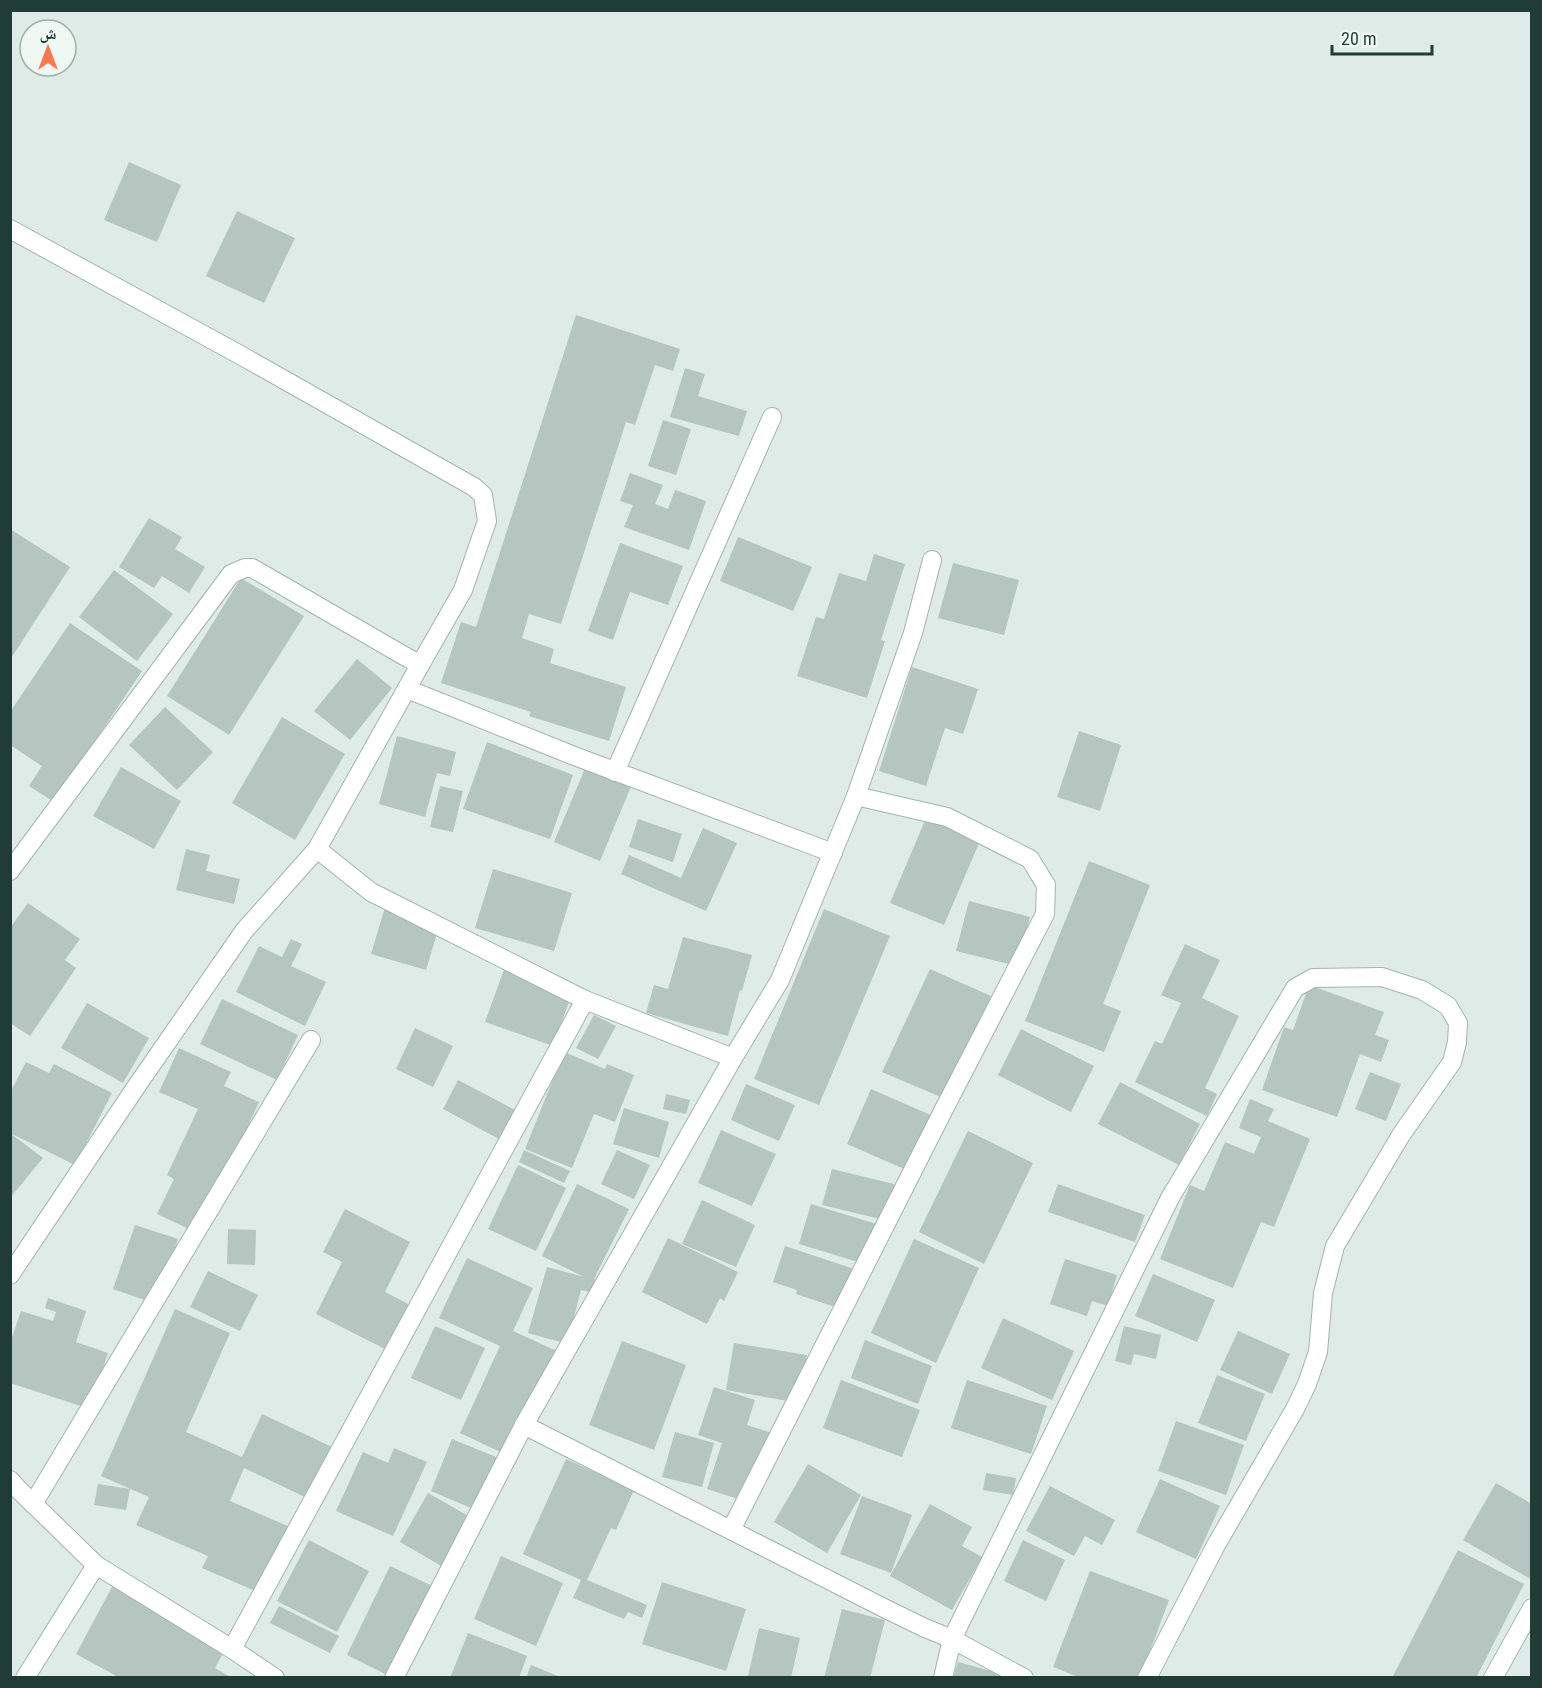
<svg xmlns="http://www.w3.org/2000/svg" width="1542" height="1688" viewBox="0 0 1542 1688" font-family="'Roboto Condensed','Noto Naskh Arabic',sans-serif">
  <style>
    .building { fill: #b4c6bf }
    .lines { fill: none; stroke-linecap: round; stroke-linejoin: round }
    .minor-casing { stroke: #a2b3ad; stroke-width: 20 }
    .minor { stroke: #fff; stroke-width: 18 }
  </style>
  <rect width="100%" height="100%" fill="#dfebe6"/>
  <g class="building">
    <polygon points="129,162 181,185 157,242 104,220"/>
    <polygon points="237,211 295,238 264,303 206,276"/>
    <polygon points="576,315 680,349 673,371 655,365 635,425 626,422 561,624 529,614 522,638 554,649 550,663 626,687 609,741 529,716 531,712 441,683 461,622 476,627"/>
    <polygon points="685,368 705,374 698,396 747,411 739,436 670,417"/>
    <polygon points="663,420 691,429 676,475 648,466"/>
    <polygon points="630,473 663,485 655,504 668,509 675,490 706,501 689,550 624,527 633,505 620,501"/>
    <polygon points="149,518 182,537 175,549 205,567 189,593 162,576 154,588 119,567"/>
    <polygon points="10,529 70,567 10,660"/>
    <polygon points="738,537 812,567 793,611 720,581"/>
    <polygon points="620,543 683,566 668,605 630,592 613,640 588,631"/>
    <polygon points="874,554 905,564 881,640 885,641 867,698 797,676 816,617 824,619 839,573 866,581"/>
    <polygon points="953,563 1019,580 1004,635 938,618"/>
    <polygon points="114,570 173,614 137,661 79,617"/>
    <polygon points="241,578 304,616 229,735 167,696"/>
    <polygon points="70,623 142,671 54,802 29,786 42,766 10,745 10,712"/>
    <polygon points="357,659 392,688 350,740 314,711"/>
    <polygon points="912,667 978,689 963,734 945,728 926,786 879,771"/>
    <polygon points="165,707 213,752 177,790 129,745"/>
    <polygon points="282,717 345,754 295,840 232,803"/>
    <polygon points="1079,731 1121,745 1100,811 1057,797"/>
    <polygon points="397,736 456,752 450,776 437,773 425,817 379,804"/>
    <polygon points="487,742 573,775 550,839 463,809"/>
    <polygon points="586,766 632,784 600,861 554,842"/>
    <polygon points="121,767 181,801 154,849 93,816"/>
    <polygon points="440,786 463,791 453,832 430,827"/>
    <polygon points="929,811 983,834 944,925 890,903"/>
    <polygon points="638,819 682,834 673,862 629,847"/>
    <polygon points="703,828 737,843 706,911 621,874 629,855 681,878"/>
    <polygon points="186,849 210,855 206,871 240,879 234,904 176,890"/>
    <polygon points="1089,861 1150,885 1103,1004 1121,1011 1104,1052 1025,1021"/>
    <polygon points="493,869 572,893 554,951 475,928"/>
    <polygon points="969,901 1030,917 1017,966 956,951"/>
    <polygon points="28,903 80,939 65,960 76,968 30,1036 10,1023 10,928"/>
    <polygon points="386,904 441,920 426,970 371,954"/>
    <polygon points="824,909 890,936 819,1105 754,1079"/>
    <polygon points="683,937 752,955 742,991 740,990 728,1036 646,1013 654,985 668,989"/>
    <polygon points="291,939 302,944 291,966 326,982 305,1026 236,992 259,946 282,957"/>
    <polygon points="1185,944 1220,960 1202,998 1239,1016 1205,1088 1217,1094 1207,1116 1135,1082 1155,1041 1162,1044 1181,1003 1161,995"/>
    <polygon points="506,964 574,988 553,1046 485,1022"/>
    <polygon points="930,969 991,996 969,1045 948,1100 882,1072"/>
    <polygon points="1309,985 1384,1012 1375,1035 1389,1040 1381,1062 1360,1054 1337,1117 1262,1090 1284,1027 1293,1030"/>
    <polygon points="222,999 298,1035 277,1080 200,1044"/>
    <polygon points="87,1003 149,1038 123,1083 61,1048"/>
    <polygon points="594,1015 616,1026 598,1059 576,1048"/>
    <polygon points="415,1028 453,1046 433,1087 396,1069"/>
    <polygon points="1021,1029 1094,1066 1071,1112 998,1075"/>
    <polygon points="179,1048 231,1072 224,1086 259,1102 198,1233 157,1214 174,1179 167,1175 198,1109 159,1092"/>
    <polygon points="564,1052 605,1069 607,1064 634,1075 615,1122 594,1114 572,1168 525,1149"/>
    <polygon points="26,1062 49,1073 54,1064 112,1093 75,1165 10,1133 10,1093"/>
    <polygon points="1370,1072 1401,1084 1386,1121 1355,1109"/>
    <polygon points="458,1080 515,1110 499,1139 443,1109"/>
    <polygon points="1120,1082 1200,1124 1179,1165 1098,1124"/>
    <polygon points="746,1084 795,1105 779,1141 731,1120"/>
    <polygon points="871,1089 935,1117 911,1172 847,1144"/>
    <polygon points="666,1094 690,1100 686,1114 663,1109"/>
    <polygon points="1250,1099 1274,1109 1268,1121 1310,1139 1274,1227 1261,1222 1233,1288 1160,1259 1190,1185 1204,1191 1225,1142 1254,1154 1261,1137 1239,1128"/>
    <polygon points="624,1108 669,1122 659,1158 613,1144"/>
    <polygon points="721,1130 776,1154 752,1206 698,1183"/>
    <polygon points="968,1131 1033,1163 984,1264 919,1232"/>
    <polygon points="10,1133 43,1158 10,1198"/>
    <polygon points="524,1150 570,1171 564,1183 519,1162"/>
    <polygon points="617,1150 650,1165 634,1199 601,1184"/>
    <polygon points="518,1165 566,1188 536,1251 488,1229"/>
    <polygon points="832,1169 902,1186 893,1222 822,1205"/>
    <polygon points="577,1184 629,1209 594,1279 597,1280 594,1293 581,1290 567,1344 528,1333 547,1267 584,1277 542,1256"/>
    <polygon points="1058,1184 1145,1215 1135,1242 1048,1212"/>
    <polygon points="702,1200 755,1225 736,1267 682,1244"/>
    <polygon points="811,1204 883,1226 871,1266 799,1244"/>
    <polygon points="345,1209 410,1242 385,1292 412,1306 389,1351 316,1314 342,1262 323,1252"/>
    <polygon points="135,1225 178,1239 156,1304 113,1289"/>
    <polygon points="228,1229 256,1230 255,1265 227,1264"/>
    <polygon points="668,1238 738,1272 724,1301 720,1298 707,1324 642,1292"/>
    <polygon points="914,1239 979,1268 936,1363 871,1333"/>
    <polygon points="785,1246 860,1271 847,1311 796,1294 797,1290 773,1282"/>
    <polygon points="467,1258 533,1288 513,1331 561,1353 513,1458 460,1433 500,1346 439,1318"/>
    <polygon points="1065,1259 1117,1275 1108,1306 1092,1301 1087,1316 1050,1304"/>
    <polygon points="208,1271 258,1295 240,1331 190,1307"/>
    <polygon points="1153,1274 1215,1300 1197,1342 1135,1316"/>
    <polygon points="48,1298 86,1311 76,1342 108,1353 90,1409 10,1383 10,1343 21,1311 53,1321 56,1312 45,1308"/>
    <polygon points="175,1309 230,1333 186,1432 242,1457 262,1414 332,1447 307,1498 244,1468 230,1501 290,1527 260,1593 202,1568 208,1556 136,1525 149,1497 101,1476"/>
    <polygon points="1003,1318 1074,1351 1052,1400 981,1368"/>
    <polygon points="435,1326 485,1348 461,1400 411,1378"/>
    <polygon points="1124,1326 1161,1335 1156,1359 1134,1354 1131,1365 1115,1361"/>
    <polygon points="1238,1331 1290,1354 1272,1394 1220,1370"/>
    <polygon points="865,1340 932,1366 918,1404 851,1378"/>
    <polygon points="622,1341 686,1365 654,1450 589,1425"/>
    <polygon points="734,1343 807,1355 799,1403 726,1390"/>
    <polygon points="1217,1375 1265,1394 1246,1441 1198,1423"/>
    <polygon points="841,1380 920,1410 902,1457 823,1428"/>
    <polygon points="967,1380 1047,1406 1031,1454 951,1428"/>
    <polygon points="714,1387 755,1400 747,1425 772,1433 777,1419 781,1420 754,1504 707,1489 722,1443 698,1435"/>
    <polygon points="1176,1421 1244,1445 1226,1495 1158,1471"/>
    <polygon points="675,1432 714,1443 702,1487 662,1477"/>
    <polygon points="452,1439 506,1461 485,1514 431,1491"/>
    <polygon points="394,1448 427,1462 393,1536 336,1511 363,1452 388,1463"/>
    <polygon points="566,1459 634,1490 616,1530 611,1528 587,1580 647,1605 642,1618 628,1612 624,1619 573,1598 581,1580 523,1554"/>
    <polygon points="808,1464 861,1495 827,1553 774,1522"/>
    <polygon points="986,1473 1016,1478 1013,1495 983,1490"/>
    <polygon points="1160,1479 1220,1506 1196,1559 1136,1532"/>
    <polygon points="1496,1483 1532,1504 1532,1580 1463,1540"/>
    <polygon points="98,1484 130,1489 126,1510 94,1505"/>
    <polygon points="1050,1486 1115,1520 1102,1545 1085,1536 1074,1556 1026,1531"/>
    <polygon points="428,1493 479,1522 450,1571 400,1542"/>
    <polygon points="862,1496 912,1515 891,1573 840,1554"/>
    <polygon points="930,1504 972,1527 962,1546 982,1557 952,1610 890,1576"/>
    <polygon points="309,1540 369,1571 337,1632 277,1601"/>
    <polygon points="1023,1540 1065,1560 1046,1601 1004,1581"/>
    <polygon points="1458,1550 1524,1584 1476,1678 1392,1678"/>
    <polygon points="501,1556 563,1583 536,1646 474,1619"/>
    <polygon points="390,1566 441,1590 393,1678 347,1655"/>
    <polygon points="1090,1571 1169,1600 1140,1678 1081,1678 1053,1667"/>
    <polygon points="662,1582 746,1609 726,1671 642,1644"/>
    <polygon points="113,1585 227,1646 215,1668 232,1678 120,1678 76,1654"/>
    <polygon points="279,1606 339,1636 330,1653 270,1623"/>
    <polygon points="842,1609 885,1620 870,1678 824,1678"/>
    <polygon points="759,1628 800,1638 791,1678 755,1678 748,1676"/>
    <polygon points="468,1633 527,1656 519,1678 450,1678"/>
    <polygon points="958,1662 1013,1677 1013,1678 953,1678"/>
    <polygon points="531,1665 560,1677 560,1678 526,1678"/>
  </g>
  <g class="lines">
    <defs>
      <g id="minor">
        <polyline points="10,229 242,356 474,487 483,495 487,521 463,590 420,665"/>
        <polyline points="407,689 577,757 833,853"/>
        <polyline points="615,772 772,417"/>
        <polyline points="317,849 371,892 585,1000 733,1058"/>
        <polyline points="10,871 231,574 245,568 252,568 420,665 317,849 244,931 136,1087 10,1275"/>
        <polyline points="524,1425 886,1609 925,1628 952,1639 943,1678"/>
        <polyline points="10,1480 18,1489 96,1565 232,1649 275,1678"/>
        <polyline points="33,1504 311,1040"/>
        <polyline points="731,1530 943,1111 1045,914 1046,885 1030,859 947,817 856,796"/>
        <polyline points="232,1649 585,1000"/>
        <polyline points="25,1678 96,1565"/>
        <polyline points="394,1678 524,1425 733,1058 780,980 856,796 913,633 932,560"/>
        <polyline points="1024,1678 952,1639 1170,1198 1295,988 1313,978 1382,977 1422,990 1448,1006 1458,1023 1457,1042 1452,1062 1401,1135 1335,1246 1323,1293 1318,1352 1307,1384 1295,1409 1216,1545 1147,1678"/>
        <polyline points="1493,1678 1532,1608"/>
      </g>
    </defs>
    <use href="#minor" class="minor-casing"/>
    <use href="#minor" class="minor"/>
  </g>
  <rect width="1542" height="1688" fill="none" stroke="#1f3d35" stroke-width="24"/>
  <g transform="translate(48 48)"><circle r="28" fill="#f0f8f4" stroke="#9cada8" stroke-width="1.5"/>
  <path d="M0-4.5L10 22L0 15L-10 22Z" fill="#fb784d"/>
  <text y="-9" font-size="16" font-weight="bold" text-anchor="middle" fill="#1f3d35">ش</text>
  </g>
  <path d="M1332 45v9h100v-9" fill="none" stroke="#1f3d35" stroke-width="3"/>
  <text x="1341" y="45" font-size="18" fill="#1f3d35" stroke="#f0f8f4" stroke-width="4.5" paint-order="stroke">20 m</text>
</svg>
